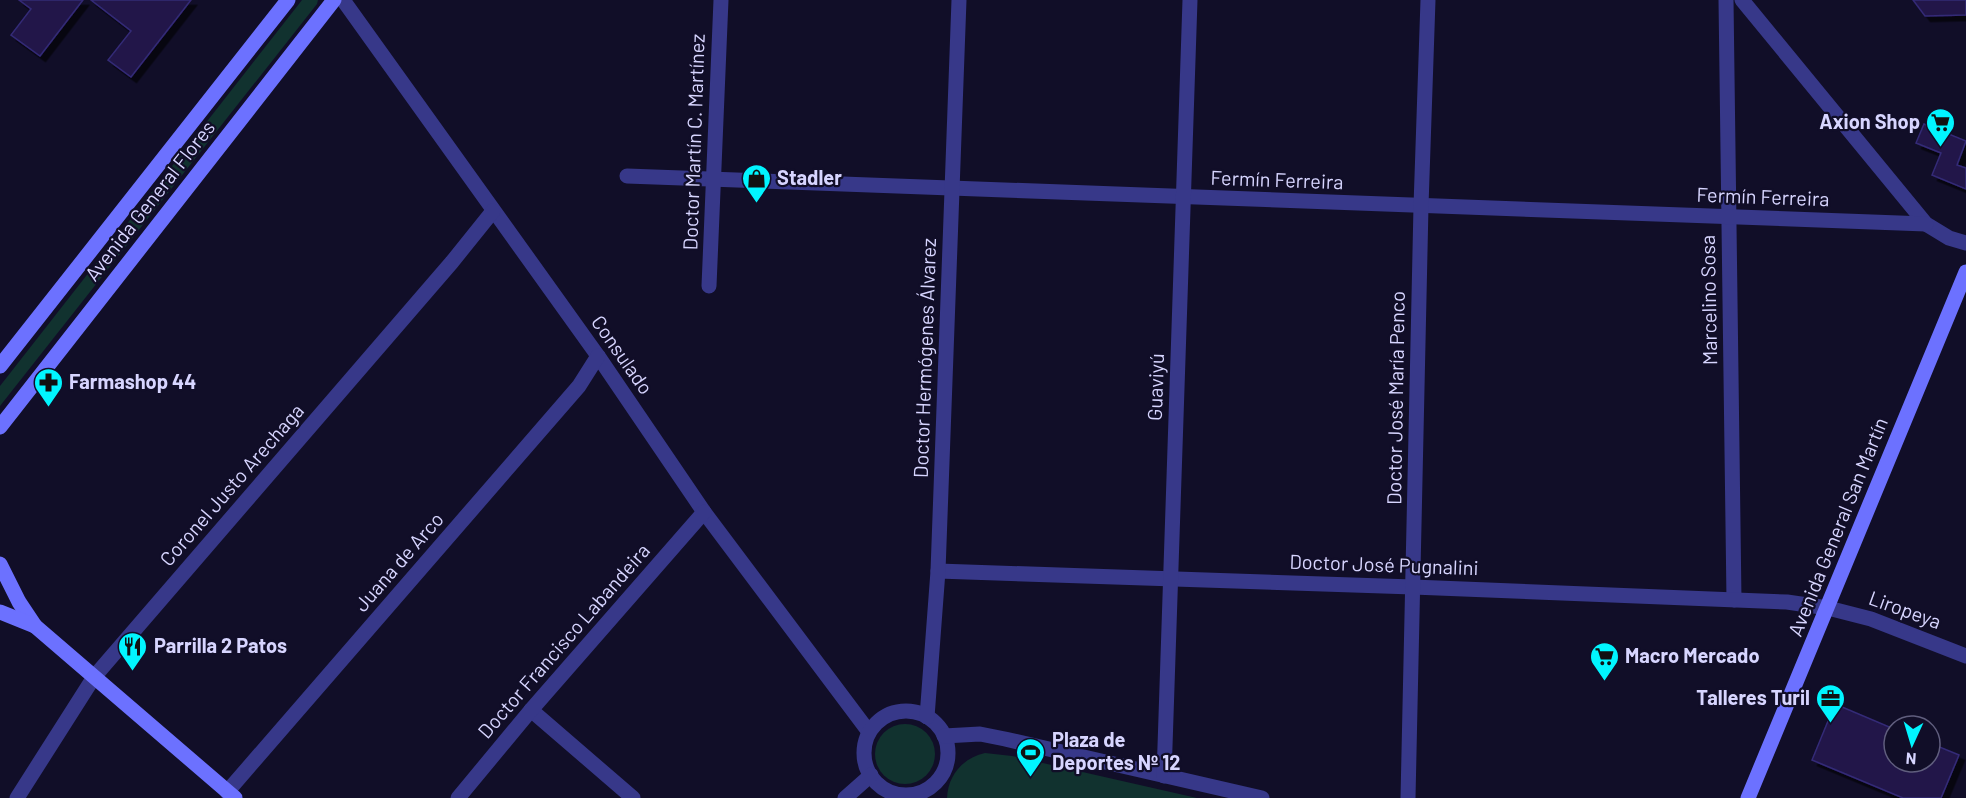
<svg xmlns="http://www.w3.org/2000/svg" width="1966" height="798" viewBox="0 0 1966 798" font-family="Barlow,sans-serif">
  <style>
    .green { fill: #11322f }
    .building { fill: #20194a; stroke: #342a77; stroke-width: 1.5; filter: url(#shadow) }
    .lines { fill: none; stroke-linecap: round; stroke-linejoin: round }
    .minor { stroke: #373889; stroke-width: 15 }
    .secondary { stroke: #6c71ff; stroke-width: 15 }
    .labels { text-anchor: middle; stroke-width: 4.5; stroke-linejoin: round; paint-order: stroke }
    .poi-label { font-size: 20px; font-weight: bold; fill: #d7d5ff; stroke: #110e28; text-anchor: start }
    .street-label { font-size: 20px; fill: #d7d5ff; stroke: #110e28 }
  </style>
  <defs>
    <filter id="shadow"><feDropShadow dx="5.5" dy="5.5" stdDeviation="0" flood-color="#0009"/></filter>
  </defs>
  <rect width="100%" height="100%" fill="#110e28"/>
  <g class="green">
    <polygon points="302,0 318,0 317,4 0,406 0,386"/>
    <circle cx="905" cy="754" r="30"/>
    <path d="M985,753l27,3 185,42h-250c1,-23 16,-40 38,-45z"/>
  </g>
  <g class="building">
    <polygon points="19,0 83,0 40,56 11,35 31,9"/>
    <polygon points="91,0 191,0 131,77 108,60 131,31"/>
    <polygon points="1913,0 1966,0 1966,15 1925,16"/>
    <polygon points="1924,124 1966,141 1957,165 1966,168 1966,189 1932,175 1941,153 1916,143"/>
    <polygon points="1835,704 1894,729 1894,762 1930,762 1930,743 1959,755 1941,798 1903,798 1812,760"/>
  </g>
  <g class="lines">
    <g class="minor">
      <polyline points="343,0 598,356 704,512 869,732"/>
      <polyline points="1726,0 1734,600"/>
      <polyline points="1742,0 1926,224 1949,238 1966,243"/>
      <polyline points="627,176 1926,224"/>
      <polyline points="709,286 721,0"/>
      <polyline points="938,571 1413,587 1787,602 1828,608 1871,619 1966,656"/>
      <polyline points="531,710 633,798"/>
      <circle cx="906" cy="753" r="42"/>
      <polyline points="927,717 938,571 959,0"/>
      <polyline points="944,736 980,734 1005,739 1262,798"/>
      <polyline points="1164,776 1190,0"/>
      <polyline points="227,792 579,386 598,356"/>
      <polyline points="17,798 94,677 452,262 493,211"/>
      <polyline points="458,798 531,710 704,512"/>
      <polyline points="845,798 871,775"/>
      <polyline points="1408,798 1421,206 1428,0"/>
    </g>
    <g class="secondary">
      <polyline points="0,366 288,0"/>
      <polyline points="0,427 334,0"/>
      <polyline points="0,564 19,602 35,626 235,798"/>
      <polyline points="0,612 35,626"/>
      <polyline points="1748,798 1966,272"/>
    </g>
  </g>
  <defs>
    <symbol id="supermarket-pin" viewBox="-11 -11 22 30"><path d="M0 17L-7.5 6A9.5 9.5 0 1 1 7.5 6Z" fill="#01f5ff" stroke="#110e28"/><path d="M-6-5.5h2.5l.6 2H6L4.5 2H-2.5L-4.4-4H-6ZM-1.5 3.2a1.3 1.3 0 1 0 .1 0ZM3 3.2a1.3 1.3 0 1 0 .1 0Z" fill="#111"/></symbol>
    <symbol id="shop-pin" viewBox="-11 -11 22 30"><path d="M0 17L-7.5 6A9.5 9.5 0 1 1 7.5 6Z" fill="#01f5ff" stroke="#110e28"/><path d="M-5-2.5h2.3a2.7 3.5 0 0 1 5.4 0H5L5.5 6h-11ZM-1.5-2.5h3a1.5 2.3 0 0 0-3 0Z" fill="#111"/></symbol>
    <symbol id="pharmacy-pin" viewBox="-11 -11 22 30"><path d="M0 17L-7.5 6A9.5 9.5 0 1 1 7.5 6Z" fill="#01f5ff" stroke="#110e28"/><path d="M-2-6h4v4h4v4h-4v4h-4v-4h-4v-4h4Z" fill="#111"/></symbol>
    <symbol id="restaurant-pin" viewBox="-11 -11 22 30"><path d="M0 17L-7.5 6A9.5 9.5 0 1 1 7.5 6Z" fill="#01f5ff" stroke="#110e28"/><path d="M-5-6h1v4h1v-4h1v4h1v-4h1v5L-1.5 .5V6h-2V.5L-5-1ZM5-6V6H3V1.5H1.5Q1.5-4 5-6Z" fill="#111"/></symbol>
    <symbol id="office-pin" viewBox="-11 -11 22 30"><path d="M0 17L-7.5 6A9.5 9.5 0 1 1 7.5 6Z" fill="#01f5ff" stroke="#110e28"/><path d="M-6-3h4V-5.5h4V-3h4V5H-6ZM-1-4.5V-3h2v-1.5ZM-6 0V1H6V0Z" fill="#111"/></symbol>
    <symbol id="stadium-pin" viewBox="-11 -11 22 30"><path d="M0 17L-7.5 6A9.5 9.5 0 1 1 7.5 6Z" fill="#01f5ff" stroke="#110e28"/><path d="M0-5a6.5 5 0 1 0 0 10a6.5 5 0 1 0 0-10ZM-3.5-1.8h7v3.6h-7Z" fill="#111"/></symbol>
  </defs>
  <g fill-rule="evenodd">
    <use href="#supermarket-pin" x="1924" y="106" width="33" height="45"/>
    <use href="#shop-pin" x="740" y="162" width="33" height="45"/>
    <use href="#pharmacy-pin" x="32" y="366" width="33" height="45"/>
    <use href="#restaurant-pin" x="116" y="630" width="33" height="45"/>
    <use href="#supermarket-pin" x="1588" y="640" width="33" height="45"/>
    <use href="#office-pin" x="1814" y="682" width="33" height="45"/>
    <use href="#stadium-pin" x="1014" y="736" width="33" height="45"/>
  </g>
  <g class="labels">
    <g class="poi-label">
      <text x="1920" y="129" text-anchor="end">Axion Shop</text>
      <text x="777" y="185">Stadler</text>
      <text x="69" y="389">Farmashop 44</text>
      <text x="154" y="653">Parrilla 2 Patos</text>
      <text x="1625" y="663">Macro Mercado</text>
      <text x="1810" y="705" text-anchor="end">Talleres Turil</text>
      <text x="1052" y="747">Plaza de<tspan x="1052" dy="23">Deportes Nº 12</tspan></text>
    </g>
    <g class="street-label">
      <text transform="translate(694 142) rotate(-88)" y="7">Doctor Martín C. Martínez</text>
      <text transform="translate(1277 180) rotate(2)" y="7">Fermín Ferreira</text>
      <text transform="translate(1763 197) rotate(2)" y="7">Fermín Ferreira</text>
      <text transform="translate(150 201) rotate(-52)" y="7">Avenida General Flores</text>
      <text transform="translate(1709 300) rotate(-91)" y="7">Marcelino Sosa</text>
      <text transform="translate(622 355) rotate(55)" y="7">Consulado</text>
      <text transform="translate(925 358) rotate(-88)" y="7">Doctor Hermógenes Álvarez</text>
      <text transform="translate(1156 387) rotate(-88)" y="7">Guaviyú</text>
      <text transform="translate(1396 398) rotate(-89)" y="7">Doctor José María Penco</text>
      <text transform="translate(232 485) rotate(-49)" y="7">Coronel Justo Arechaga</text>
      <text transform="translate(1838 527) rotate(-68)" y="7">Avenida General San Martín</text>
      <text transform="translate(399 562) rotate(-49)" y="7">Juana de Arco</text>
      <text transform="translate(1384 565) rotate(2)" y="7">Doctor José Pugnalini</text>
      <text transform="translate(1905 610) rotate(20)" y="7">Liropeya</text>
      <text transform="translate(564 641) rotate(-49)" y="7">Doctor Francisco Labandeira</text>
    </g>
  </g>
  <g transform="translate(1912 744) rotate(184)"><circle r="28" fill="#110e28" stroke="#605e7e" stroke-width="1.5"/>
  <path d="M0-4.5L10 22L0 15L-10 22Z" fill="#01f5ff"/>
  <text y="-9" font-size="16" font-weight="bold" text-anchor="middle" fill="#d7d5ff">N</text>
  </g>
</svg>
